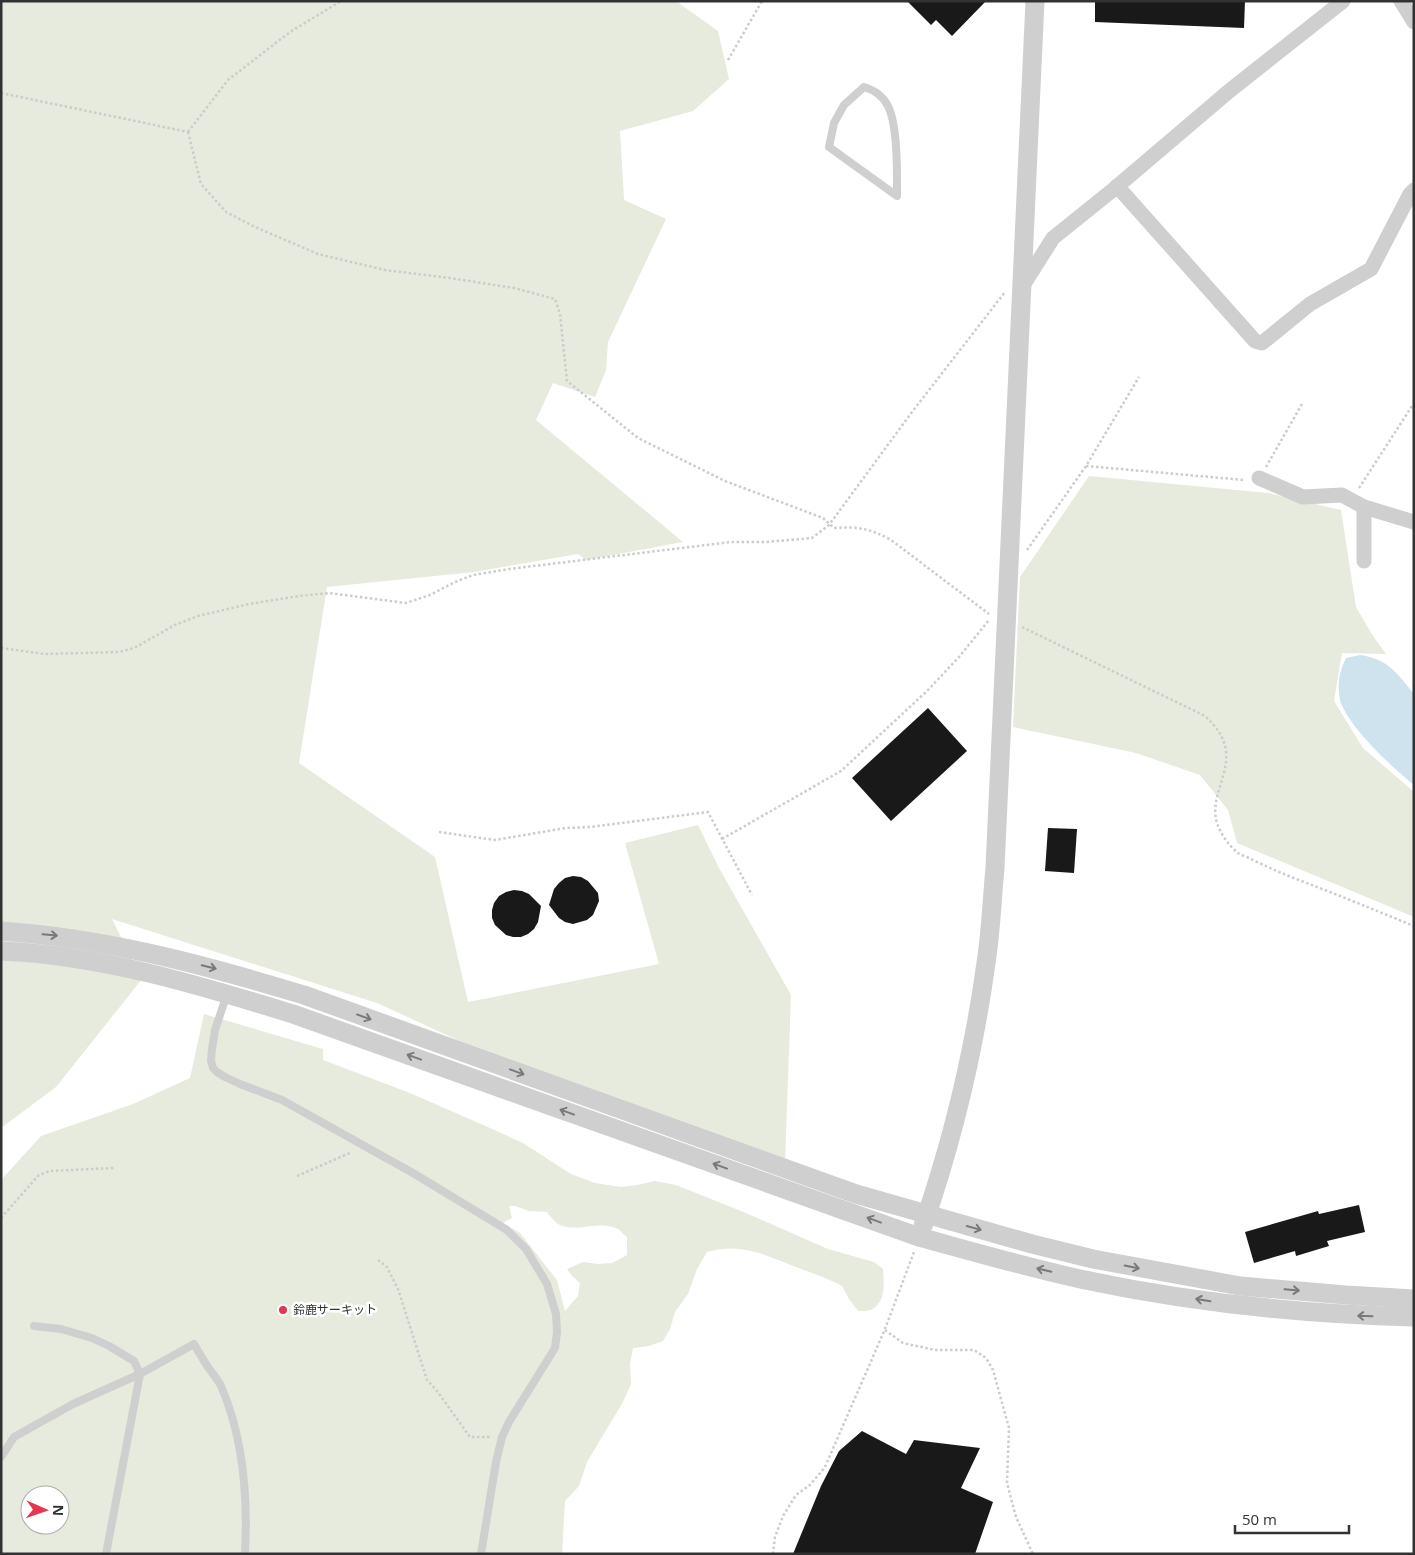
<svg xmlns="http://www.w3.org/2000/svg" width="1415" height="1555" viewBox="0 0 1415 1555" font-family="'Open Sans','Noto Sans JP',sans-serif">
  <style>
    .green { fill: #e6ebde; fill-rule: evenodd }
    .water { fill: #cee3ee }
    .building { fill: #191919 }
    .lines { fill: none; stroke-linecap: round; stroke-linejoin: round }
    .path { stroke: #ccc; stroke-width: 2.5; stroke-dasharray: 2.5 2.5; stroke-linecap: butt }
    .service { stroke: #cfcfcf; stroke-width: 8 }
    .minor { stroke: #cfcfcf; stroke-width: 15 }
    .tertiary { stroke: #cfcfcf; stroke-width: 19 }
    .oneway { stroke: #797979 }
    .poi-dot { fill: #e6374e; stroke: #fff; stroke-width: 2 }
    .labels { text-anchor: middle; stroke-width: 5; stroke-linejoin: round; paint-order: stroke }
    .poi-label { font-size: 12px; fill: #323232; stroke: #fff; text-anchor: start }
  </style>
  <rect width="100%" height="100%" fill="#fff"/>
  <g class="green">
    <polygon points="1,1 676,1 718,31 729,79 693,111 620,131 624,200 666,219 608,342 606,370 595,397 553,383 536,420 683,542 586,560 578,554 474,572 327,587 299,763 435,857 468,1002 659,964 625,843 698,825 719,868 791,995 785,1164 488,1054 377,1003 112,919 142,979 56,1087 1,1128"/>
    <polygon points="1089,476 1268,493 1341,510 1356,607 1373,636 1386,654 1342,653 1334,701 1363,748 1414,792 1414,917 1237,843 1228,810 1200,775 1136,753 1013,727 1020,577"/>
    <path d="M204,1014l119,35v11l87,33 80,35 33,15 48,31 24,9 26,4 16,-2 18,-4 21,4 70,28 82,36 46,13 9,7c1,14 3,34 -12,41 -3,1 -9,1 -13,1l-9,-12 -7,-13c-15,-8 -31,-13 -46,-19 -30,-12 -56,-25 -89,-15l-10,17 -9,25 -13,18 -5,17 -7,12 -14,5 -16,2 -3,16 1,20 -8,18 -36,60 -8,24 -14,15 -3,53h-561v-374l40,-44 92,-32 57,-26zM509,1206h6l14,5 18,1c3,4 7,9 11,12 18,10 42,-5 60,5 3,2 6,6 9,8v18l-15,8 -14,1 -15,-2 -16,7 5,7 8,7 -2,13 -13,15 -8,-31 -37,-47 -17,-10 9,-5zM30,1495h30v30h-30z"/>
  </g>
  <path class="water" d="M1360,655c28,4 37,18 54,39v91c-22,-18 -66,-58 -74,-85 -3,-15 -1,-29 6,-42z"/>
  <g class="building">
    <polygon points="907,1 986,1 952,36 936,20 931,25"/>
    <polygon points="1095,1 1245,1 1244,28 1095,22"/>
    <polygon points="928,708 967,751 891,821 852,778"/>
    <polygon points="1048,828 1077,829 1074,873 1045,871"/>
    <polygon points="573,876 581,877 588,881 598,893 599,901 593,915 587,920 573,924 565,922 559,918 549,905 554,889 559,883 565,878"/>
    <polygon points="514,890 522,891 529,894 541,906 538,922 534,929 528,934 521,937 513,937 506,935 495,925 492,918 492,910 494,903 499,896 506,892"/>
    <polygon points="1359,1205 1365,1232 1327,1241 1329,1246 1296,1256 1295,1251 1254,1263 1245,1232 1318,1211 1319,1214"/>
    <polygon points="862,1431 906,1454 914,1440 980,1448 961,1488 993,1502 975,1554 793,1554 821,1486 839,1451"/>
  </g>
  <g class="lines">
    <g class="path">
      <polyline points="728,60 762,1"/>
      <polyline points="1,93 188,132"/>
      <path d="M188,132l13,52 25,28 29,15 63,27 67,16 65,8 64,10 41,11 5,15 7,67 71,57 87,43 98,37 11,10c24,-2 37,1 57,12l98,74"/>
      <polyline points="188,132 228,80 290,32 341,1"/>
      <polyline points="1086,466 1244,480"/>
      <polyline points="1266,467 1302,404"/>
      <polyline points="1359,488 1414,403"/>
      <polyline points="1027,550 1086,466 1139,377"/>
      <path d="M1022,627l183,89c50,45 -7,76 16,116 3,7 11,16 17,21 3,2 9,4 13,6 18,9 35,16 53,23 37,14 73,29 110,44"/>
      <polyline points="1,648 45,654 119,652 134,648 175,625 198,616 249,604 299,596 329,593 406,603 430,595 455,582 473,575 509,569 731,542 766,542 812,538 829,525 912,412 1005,292"/>
      <polyline points="439,832 495,840 566,828 590,827 708,812 752,895"/>
      <polyline points="722,839 841,771 927,691 959,657 989,620"/>
      <polyline points="297,1176 352,1152"/>
      <polyline points="1,1218 39,1175 50,1171 114,1168"/>
      <polyline points="378,1260 387,1267 398,1289 427,1380 437,1391 470,1437 491,1437"/>
      <polyline points="885,1330 903,1343 935,1350 974,1350 986,1358 993,1370 1009,1428 1007,1483 1016,1517 1033,1554"/>
      <polyline points="773,1554 775,1537 783,1516 796,1495 810,1485 825,1467 885,1329 914,1252"/>
    </g>
    <g class="service">
      <path d="M864,87c10,3 19,9 24,19 10,20 9,67 9,90l-68,-49 5,-24 10,-18z"/>
      <polyline points="227,994 215,1030 212,1049 211,1061 213,1068 217,1072 225,1077 240,1084 282,1100 413,1173 507,1230 526,1249 547,1284 556,1314 557,1332 555,1348 509,1422 502,1437 496,1462 481,1554"/>
      <polyline points="34,1326 61,1329 92,1338 109,1346 134,1361 140,1374 106,1554"/>
      <path d="M1,1457l13,-20 59,-33 67,-30 54,-30c4,7 8,14 12,20 5,8 11,14 15,22 23,53 27,112 24,168"/>
    </g>
    <g class="minor">
      <polyline points="1401,1 1414,22"/>
      <polyline points="1117,186 1255,341 1262,343 1310,304 1371,269 1410,194 1414,190"/>
      <polyline points="1022,287 1053,238 1114,189 1228,92 1343,1"/>
      <polyline points="1259,478 1303,497 1342,495 1364,507 1414,522"/>
      <polyline points="1364,507 1364,561"/>
    </g>
    <g class="tertiary">
      <path d="M1,931c104,7 204,34 303,64l552,199 176,50 61,15 147,27 106,9 68,4"/>
      <path d="M1,951c99,4 198,34 292,63l626,223c55,15 110,31 166,43 108,23 218,34 329,37"/>
      <path d="M923,1226c29,-84 51,-175 63,-263 5,-32 6,-64 9,-95l40,-867"/>
    </g>
  </g>
  <defs><path id="oneway-shaft" d="M-6 0H5M1.5-3L5.5 0L1.5 3" fill="none" stroke-width="1.6" stroke-linecap="round" stroke-linejoin="round" transform="scale(1.25)"/></defs>
  <g class="oneway">
    <use href="#oneway-shaft" transform="translate(50 935) rotate(5)"/>
    <use href="#oneway-shaft" transform="translate(209 967) rotate(14)"/>
    <use href="#oneway-shaft" transform="translate(364 1017) rotate(20)"/>
    <use href="#oneway-shaft" transform="translate(414 1057) rotate(-160)"/>
    <use href="#oneway-shaft" transform="translate(517 1072) rotate(20)"/>
    <use href="#oneway-shaft" transform="translate(567 1112) rotate(-160)"/>
    <use href="#oneway-shaft" transform="translate(720 1166) rotate(-160)"/>
    <use href="#oneway-shaft" transform="translate(874 1220) rotate(-160)"/>
    <use href="#oneway-shaft" transform="translate(974 1228) rotate(15)"/>
    <use href="#oneway-shaft" transform="translate(1132 1267) rotate(11)"/>
    <use href="#oneway-shaft" transform="translate(1044 1270) rotate(-166)"/>
    <use href="#oneway-shaft" transform="translate(1292 1290) rotate(5)"/>
    <use href="#oneway-shaft" transform="translate(1203 1300) rotate(-171)"/>
    <use href="#oneway-shaft" transform="translate(1365 1316) rotate(-178)"/>
  </g>
  <circle class="poi-dot" cx="283" cy="1310" r="5"/>
  <g class="labels">
    <g class="poi-label">
      <text x="293" y="1314">鈴鹿サーキット</text>
    </g>
  </g>
  <rect width="1415" height="1555" fill="none" stroke="#323232" stroke-width="5"/>
  <g transform="translate(45 1510) rotate(92)"><circle r="24" fill="#ffffff" stroke="#adadad"/>
  <path d="M0-4L9 19L0 12L-9 19Z" fill="#e6374e"/>
  <text y="-8" font-size="14" font-weight="bold" text-anchor="middle" fill="#323232">N</text>
  </g>
  <path d="M1235 1525v8h114v-8" fill="none" stroke="#323232" stroke-width="2.5"/>
  <text x="1242" y="1525" font-size="15" fill="#323232" stroke="#ffffff" stroke-width="4" paint-order="stroke">50 m</text>
</svg>
